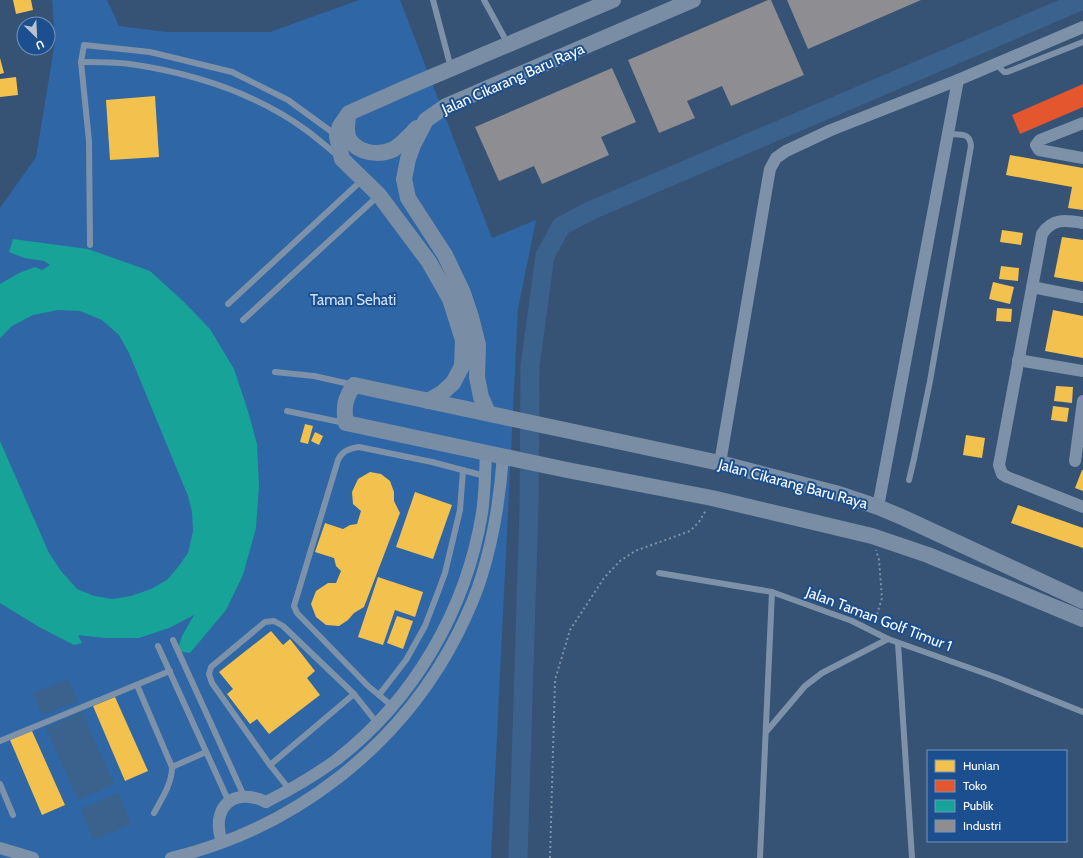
<svg xmlns="http://www.w3.org/2000/svg" width="1083" height="858" viewBox="0 0 1083 858" font-family="Cabin,sans-serif">
  <style>
    .green { fill: #2f66a5 }
    .water { fill: #3b618d }
    .homes { fill: #f2c14e }
    .shops { fill: #e4572e }
    .public { fill: #17a398 }
    .industry { fill: #8d8d92 }
    .lines { fill: none; stroke-linecap: round; stroke-linejoin: round }
    .river { stroke: #3b618d; stroke-width: 19 }
    .path { stroke: #7d92a8; stroke-width: 2; stroke-dasharray: 2 3; stroke-linecap: butt }
    .lane { stroke: #7d92a8; stroke-width: 6 }
    .street { stroke: #7d92a8; stroke-width: 12 }
    .secondary { stroke: #798da4; stroke-width: 16 }
    .labels { text-anchor: middle; stroke-width: 4; stroke-linejoin: round; paint-order: stroke }
    .street-label { font-size: 15px; fill: #fff; stroke: #1b4f8f }
    .park-label { font-size: 15px; fill: #cfe3fa; stroke: #1b4f8f }
  </style>
  <rect width="100%" height="100%" fill="#365274"/>
  <polygon class="green" points="52,0 107,0 119,26 167,32 270,32 359,0 400,0 492,238 536,220 518,309 491,858 0,858 0,208 36,157 55,42"/>
  <g class="water">
    <polygon points="68,679 78,701 42,715 33,693"/>
    <polygon points="82,712 114,784 78,800 46,728"/>
    <polygon points="118,793 131,824 93,840 81,809"/>
  </g>
  <g class="homes">
    <polygon points="13,0 31,0 33,10 16,14"/>
    <polygon points="0,58 4,73 0,74"/>
    <polygon points="16,77 18,95 0,97 0,79"/>
    <polygon points="155,96 159,157 110,160 106,100"/>
    <polygon points="1010,155 1083,168 1083,210 1068,208 1072,187 1006,175"/>
    <polygon points="1002,230 1023,233 1021,245 1000,242"/>
    <polygon points="1062,237 1083,240 1083,282 1054,277"/>
    <polygon points="1001,266 1019,268 1018,281 999,279"/>
    <polygon points="993,282 1014,287 1010,304 989,299"/>
    <polygon points="997,308 1012,309 1011,322 996,321"/>
    <polygon points="1053,310 1083,316 1083,358 1045,351"/>
    <polygon points="1056,386 1073,387 1072,403 1054,401"/>
    <polygon points="1053,406 1069,408 1067,422 1051,420"/>
    <polygon points="305,424 313,426 308,444 300,442"/>
    <polygon points="315,432 323,436 319,445 311,441"/>
    <polygon points="966,435 985,438 982,458 963,455"/>
    <polygon points="1082,470 1083,470 1083,491 1075,488"/>
    <polygon points="370,472 381,474 390,481 394,492 394,501 400,513 364,607 354,613 348,620 339,626 326,625 316,617 311,604 316,591 328,583 336,583 341,571 336,566 334,558 315,552 325,523 343,529 350,525 357,524 361,511 353,504 352,492 358,479"/>
    <polygon points="415,492 452,505 433,559 396,547"/>
    <polygon points="1018,505 1083,528 1083,548 1011,523"/>
    <polygon points="378,577 423,592 415,617 395,610 383,645 358,637"/>
    <polygon points="397,616 413,621 403,649 387,643"/>
    <polygon points="271,631 283,645 290,639 315,671 307,678 320,695 269,734 257,719 250,724 227,694 233,689 219,672"/>
    <polygon points="115,697 148,771 125,781 93,706"/>
    <polygon points="32,731 65,805 42,815 10,740"/>
  </g>
  <polygon class="shops" points="1083,84 1083,107 1020,134 1012,115"/>
  <polygon class="public" points="13,239 88,249 150,271 183,301 210,329 234,369 248,411 257,444 259,486 256,528 243,575 226,610 190,653 177,651 182,636 194,615 169,628 139,638 104,638 78,635 82,643 74,645 39,627 0,603 0,441 49,553 61,571 77,589 94,596 113,599 131,596 151,589 167,580 178,567 188,553 193,531 192,512 188,496 129,353 119,335 102,320 80,311 58,310 33,315 12,326 0,338 0,284 19,273 35,267 42,270 50,265 44,261 24,258 9,252"/>
  <g class="industry">
    <polygon points="768,0 771,0 804,75 731,106 722,86 687,101 695,118 659,133 628,60"/>
    <polygon points="787,0 921,0 808,49"/>
    <polygon points="612,68 636,122 601,137 609,155 542,184 534,166 499,181 475,127"/>
  </g>
  <g class="lines">
    <polyline class="river" points="518,858 529,508 530,366 545,256 561,226 592,210 1083,0"/>
    <g class="path">
      <polyline points="874,624 882,598 879,560 876,550"/>
      <polyline points="550,858 555,680 570,630 604,578 620,561 635,551 690,531 699,522 706,510"/>
    </g>
    <g class="lane">
      <polyline points="433,0 451,68"/>
      <polyline points="484,0 508,44"/>
      <path d="M81,62c16,0 33,0 49,2 62,9 125,29 176,66 11,8 21,17 31,25"/>
      <polyline points="996,64 1004,72 1007,72 1083,42"/>
      <polyline points="90,245 89,141 81,62 84,45 150,52 232,72 288,100 336,135"/>
      <polyline points="228,304 362,180"/>
      <polyline points="243,320 378,196"/>
      <polyline points="275,372 314,376 354,385"/>
      <polyline points="287,411 345,423"/>
      <path d="M909,480l5,-21 16,-78 41,-235c-1,-14 -11,-11 -23,-12"/>
      <polyline points="659,573 772,592 852,621 888,639 998,678 1083,712"/>
      <polyline points="173,640 244,796"/>
      <polyline points="898,643 912,858"/>
      <polyline points="158,646 229,802"/>
      <path d="M137,685l35,82c0,17 -10,31 -18,46"/>
      <polyline points="379,695 406,660 425,626 438,592 445,573 460,510 463,470"/>
      <path d="M392,706l-24,-20 -71,-73 -3,-7 44,-146c4,-9 12,-12 21,-13l73,15 53,14"/>
      <polyline points="766,732 805,686 822,673 888,639"/>
      <polyline points="0,741 170,671"/>
      <polyline points="270,765 354,694"/>
      <polyline points="172,767 206,752"/>
      <polyline points="0,784 13,815"/>
      <polyline points="290,790 270,765 212,683 209,674 211,667 265,622 274,621 283,626 354,694 377,723"/>
      <polyline points="760,858 772,592"/>
    </g>
    <g class="street">
      <polyline points="1083,123 1040,140 1036,145 1039,150 1083,158"/>
      <path d="M1083,223c-17,-3 -31,-5 -41,11l-43,231 3,9 5,3 76,30"/>
      <polyline points="1032,287 1083,297"/>
      <polyline points="1018,360 1083,371"/>
      <polyline points="1075,461 1083,401"/>
      <polyline points="720,463 768,180 770,169 776,158 786,151 831,130 958,80 1083,27"/>
      <polyline points="878,507 958,80"/>
      <path d="M266,802c24,-12 48,-26 70,-42 78,-60 130,-150 146,-247 3,-20 3,-41 4,-61"/>
      <path d="M222,842c-12,-34 11,-56 44,-40"/>
      <polyline points="0,848 33,858"/>
      <path d="M171,858c123,-29 230,-112 287,-225 9,-18 18,-38 24,-58 12,-39 18,-78 21,-119"/>
    </g>
    <g class="secondary">
      <path d="M348,118c-1,6 -2,15 1,21 9,15 31,17 45,10 8,-5 16,-14 23,-21"/>
      <polyline points="428,401 442,393 453,383 462,366 463,340 450,299 429,262 379,195 342,159 337,136 340,126 349,113 410,86 613,0"/>
      <polyline points="488,413 481,397 477,377 478,345 471,317 463,293 445,255 408,198 404,179 408,159 413,145 426,120 446,106 693,0"/>
      <path d="M1083,601l-179,-83 -26,-11 -39,-13 -119,-31 -366,-78c-9,13 -11,23 -8,38l221,47 145,28 160,38 56,19 155,64"/>
    </g>
  </g>
  <g class="labels">
    <g class="street-label">
      <text transform="translate(513 79) rotate(-24)" y="5">Jalan Cikarang Baru Raya</text>
      <text transform="translate(793 484) rotate(15)" y="5">Jalan Cikarang Baru Raya</text>
      <text transform="translate(879 619) rotate(21)" y="5">Jalan Taman Golf Timur 1</text>
    </g>
    <g class="park-label">
      <text x="353" y="305">Taman Sehati</text>
    </g>
  </g>
  <rect x="927" y="750" width="140" height="92" fill="#1b4f8f" stroke="#7695bc"/>
  <rect x="935" y="760" width="20" height="12" fill="#f2c14e" stroke="#7695bc"/>
  <text x="963" y="770" font-size="12" fill="#ffffff">Hunian</text>
  <rect x="935" y="780" width="20" height="12" fill="#e4572e" stroke="#7695bc"/>
  <text x="963" y="790" font-size="12" fill="#ffffff">Toko</text>
  <rect x="935" y="800" width="20" height="12" fill="#17a398" stroke="#7695bc"/>
  <text x="963" y="810" font-size="12" fill="#ffffff">Publik</text>
  <rect x="935" y="820" width="20" height="12" fill="#8d8d92" stroke="#7695bc"/>
  <text x="963" y="830" font-size="12" fill="#ffffff">Industri</text>
  <g transform="translate(36 36) rotate(156)"><circle r="19" fill="#1b4f8f" stroke="#7695bc"/>
  <path d="M0-3L7 15L0 10L-7 15Z" fill="#b9c2ce"/>
  <text y="-6" font-size="11" font-weight="bold" text-anchor="middle" fill="#ffffff">U</text>
  </g>
</svg>
